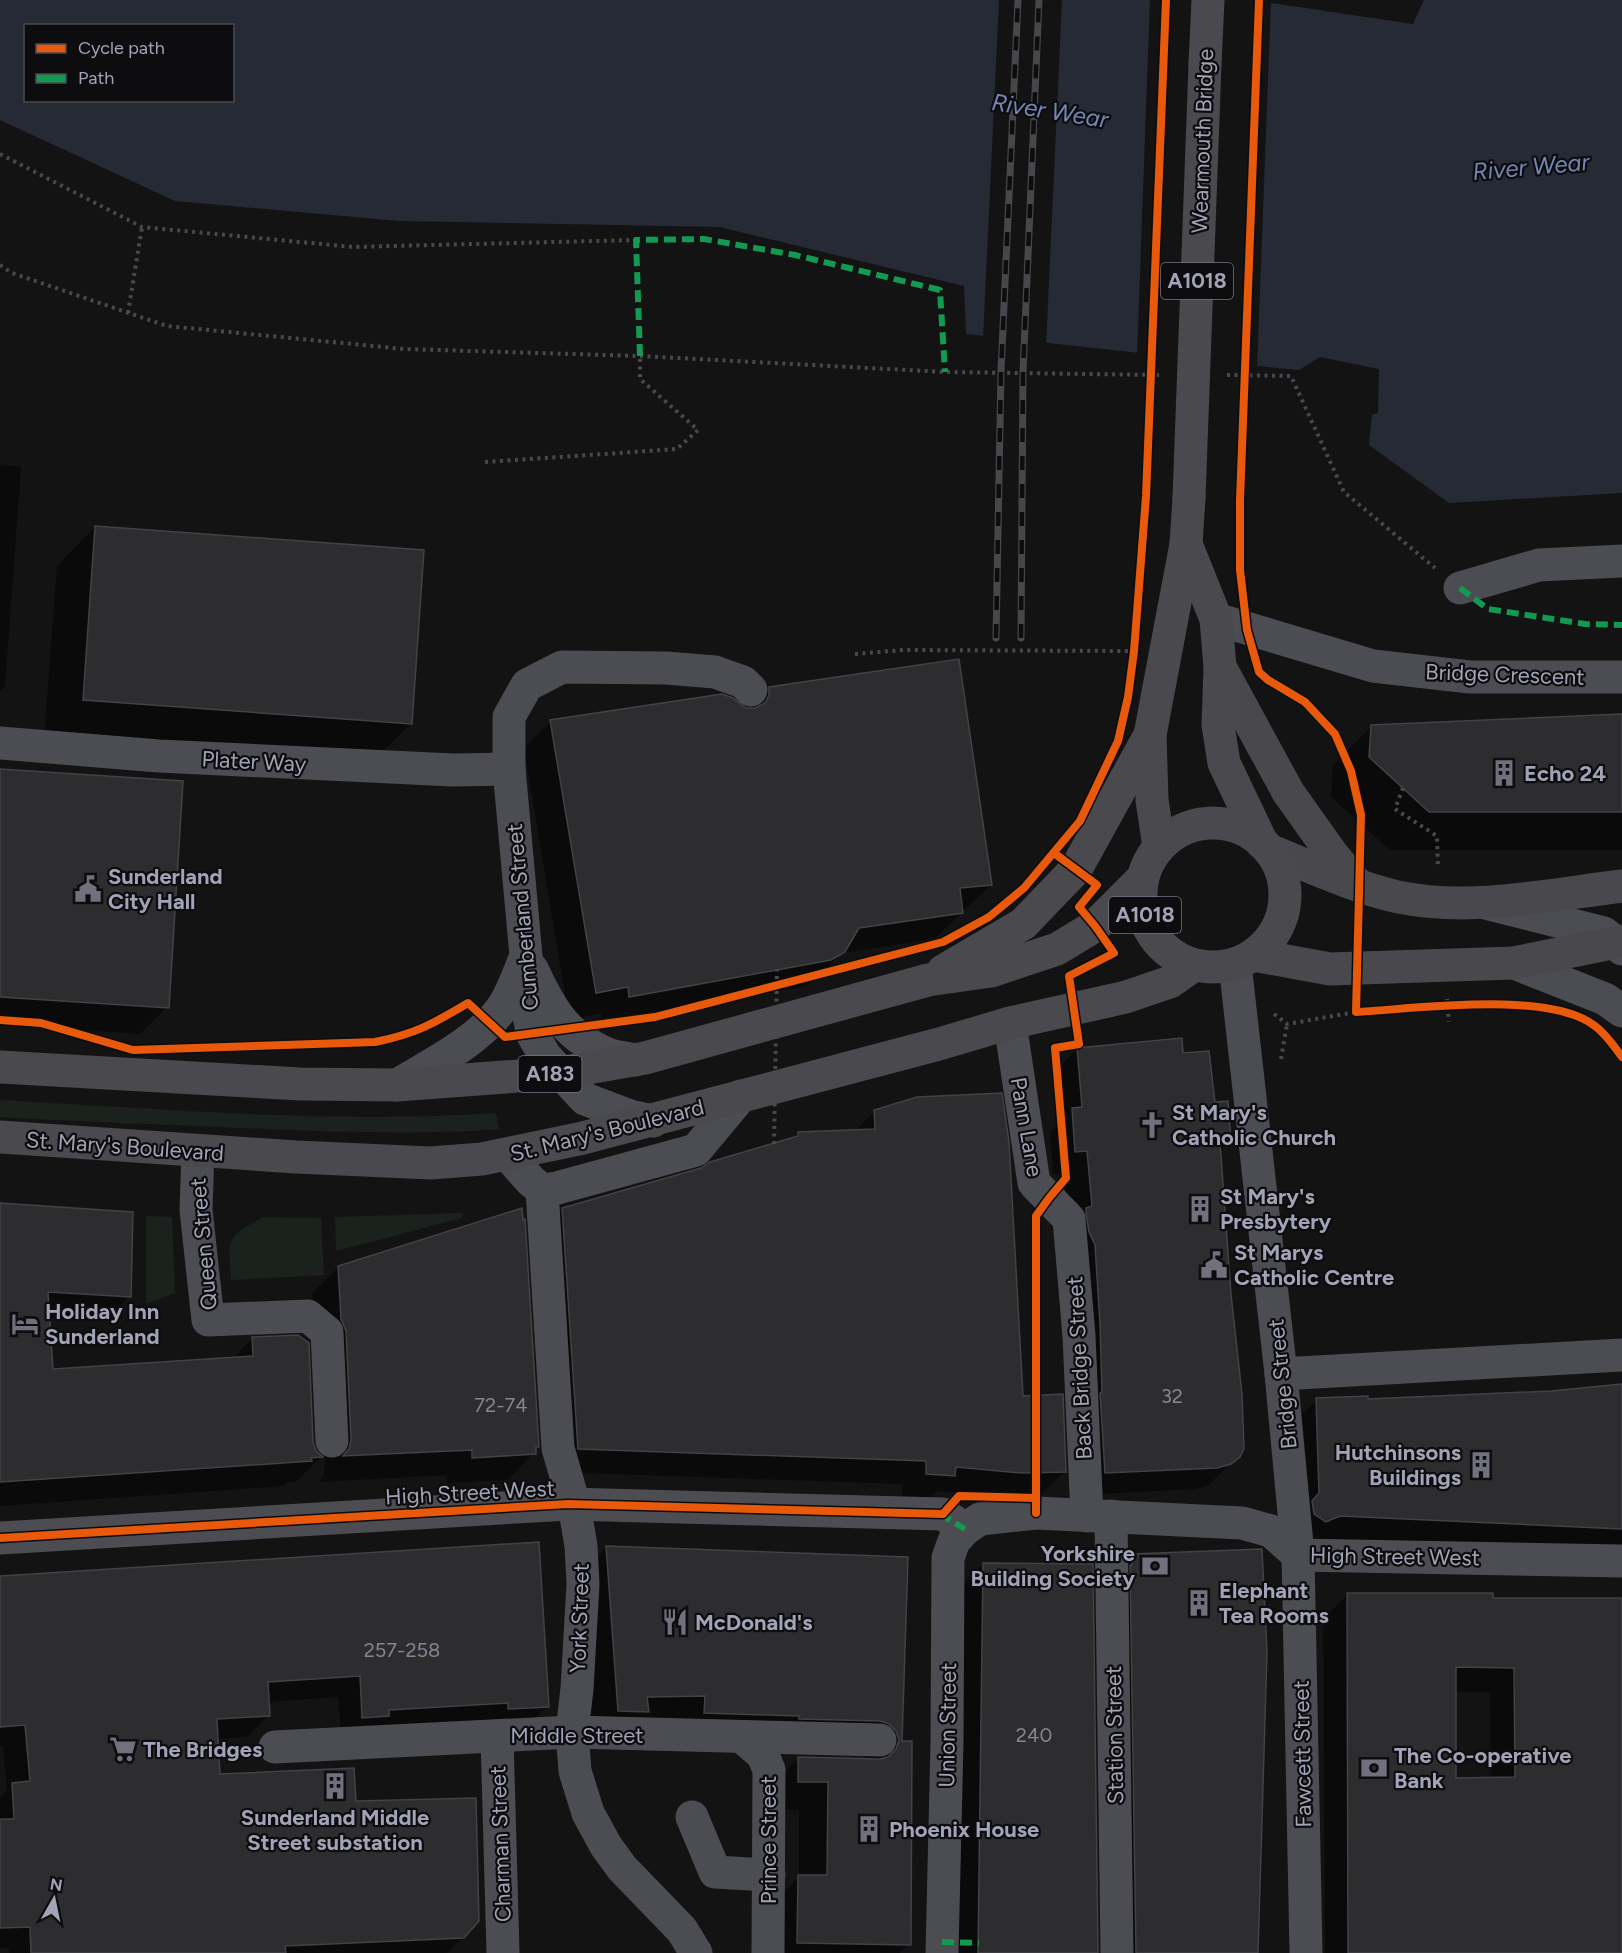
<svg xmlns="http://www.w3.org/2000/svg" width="1622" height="1953" viewBox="0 0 1622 1953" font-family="Figtree,sans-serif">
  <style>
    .green { fill: #1b221d }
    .water { fill: #252a35; fill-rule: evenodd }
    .pier { fill: #131313 }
    .shadow { fill: #0007; fill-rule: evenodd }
    .building { fill: #2d2d2f; stroke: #424247; stroke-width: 1.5; fill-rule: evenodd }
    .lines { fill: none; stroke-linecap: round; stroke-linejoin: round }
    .path { stroke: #48494d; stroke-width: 4; stroke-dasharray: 3 4.5; stroke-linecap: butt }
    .minor { stroke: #4c4c53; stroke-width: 33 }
    .major { stroke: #49494d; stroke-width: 33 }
    .highway { stroke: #49494e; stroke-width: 33 }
    .rail-casing { stroke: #47474b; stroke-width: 7 }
    .rail { stroke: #0d0d0f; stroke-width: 4.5; stroke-dasharray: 14; stroke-linecap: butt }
    .path-bridge { stroke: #48494d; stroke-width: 4; stroke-dasharray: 3 4.5; stroke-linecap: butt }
    .highway-bridge { stroke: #49494e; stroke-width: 33 }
    .quiet { stroke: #139951; stroke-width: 6; stroke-dasharray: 12 6; stroke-linecap: butt }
    .cycleway-casing { stroke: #0d0d0f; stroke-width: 11 }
    .cycleway { stroke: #e8590c; stroke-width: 8 }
    .labels { text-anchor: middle; stroke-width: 4.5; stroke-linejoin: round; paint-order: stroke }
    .number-label { font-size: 20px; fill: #858694 }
    .shield { fill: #0d0d0f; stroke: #757684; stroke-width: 1.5 }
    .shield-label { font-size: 21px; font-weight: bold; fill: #a2a3b6 }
    .street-label { font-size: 22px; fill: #a2a3b6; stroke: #0d0d0f }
    .poi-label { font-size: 22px; font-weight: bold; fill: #a2a3b6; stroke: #0d0d0f; text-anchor: start }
    .water-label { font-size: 24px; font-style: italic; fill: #7586b5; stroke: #0d0d0f }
  </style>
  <rect width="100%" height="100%" fill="#131313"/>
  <g class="green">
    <path d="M0,1100c165,9 331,24 496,13l3,16c-87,7 -174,2 -261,-1 -79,-4 -159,-6 -238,-11z"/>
    <polygon points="463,1213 462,1218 336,1251 335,1217"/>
    <polygon points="146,1216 172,1217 175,1293 146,1304"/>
    <path d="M264,1217l57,1 3,57 -93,5c-3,-42 -5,-43 33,-63z"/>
  </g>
  <path class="water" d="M0,0h1252l161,24 11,-24h198v493l-173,10 -80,-58 3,-30 6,-2 1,-44 -59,-12 -21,13 -31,-3 -302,-33 -2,-48 -245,-59 -320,-6 -224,-20 -175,-81zM26,26h206v74h-206z"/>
  <g class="pier">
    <polygon points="999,0 1062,0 1046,346 983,339"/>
    <polygon points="1150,0 1271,0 1257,369 1137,356"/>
  </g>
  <g class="shadow">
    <polygon points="0,465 21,467 5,686 0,691"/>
    <polygon points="95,527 411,724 372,762 44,739 57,566"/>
    <polygon points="770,689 991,885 934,939 842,953 816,979 803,987 602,1023 601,1013 569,1020 524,748 551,721 749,709"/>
    <polygon points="1622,715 1622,850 1390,850 1331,797 1333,765 1372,726"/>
    <polygon points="0,770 167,1007 140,1034 0,1025"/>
    <polygon points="1077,1049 1182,1055 1214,1104 1230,1140 1220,1151 1239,1456 1207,1486 1194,1489 1083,1495 1065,1173 1053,1174 1050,1132 1060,1122 1055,1072"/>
    <polygon points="875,1111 1022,1398 1065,1471 1040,1495 996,1496 937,1491 929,1499 902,1498 902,1484 554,1472 538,1234 563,1209 702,1169 793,1139 799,1133 855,1131"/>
    <polygon points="0,1204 130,1296 104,1321 48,1318 52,1371 232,1359 253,1338 312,1442 315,1451 321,1457 296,1482 288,1482 285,1486 0,1506"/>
    <polygon points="521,1222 538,1447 534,1450 534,1453 508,1480 447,1483 446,1475 319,1482 323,1477 325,1467 320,1358 315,1346 312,1293 339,1267"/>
    <polygon points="1622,1385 1622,1552 1302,1544 1293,1423 1317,1400 1366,1400 1551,1393"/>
    <polygon points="607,1547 906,1558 900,1742 909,1944 900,1953 769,1953 770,1906 799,1877 799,1810 770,1810 770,1787 799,1758 868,1760 860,1752 590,1740 578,1576"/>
    <polygon points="1133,1556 1256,1953 1111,1953 1107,1581"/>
    <polygon points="983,1564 1085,1953 952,1953 956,1591"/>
    <polygon points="0,1577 547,1706 525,1728 341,1739 338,1697 268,1702 269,1715 247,1737 216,1739 219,1775 355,1802 478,1921 447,1953 9,1953 9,1948 0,1948 0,1797 7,1790 3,1746 0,1746"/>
    <path d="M1348,1594l143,5 131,1v353h-297l-2,-334zM1454,1692h36l1,87h-37z"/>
  </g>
  <g class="building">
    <polygon points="95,526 424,550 412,724 83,700"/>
    <polygon points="959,659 992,885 960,888 963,913 859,928 845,952 831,960 629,997 628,987 596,993 550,720 722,694 733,698 746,708 755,708 765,703 769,695 769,687"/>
    <polygon points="1622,714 1622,812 1429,812 1369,757 1371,725"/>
    <polygon points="0,769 183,781 169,1008 0,997"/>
    <polygon points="1182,1038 1183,1053 1209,1051 1215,1102 1228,1101 1231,1141 1220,1142 1231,1294 1242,1394 1244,1449 1240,1457 1231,1464 1217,1468 1105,1473 1100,1393 1102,1392 1100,1324 1095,1245 1089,1232 1086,1214 1086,1208 1092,1206 1087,1151 1075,1152 1072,1108 1082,1107 1077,1048"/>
    <polygon points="1002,1093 1009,1142 1023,1396 1063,1394 1066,1472 1022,1473 956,1467 955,1476 926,1474 926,1461 578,1449 562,1208 701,1168 710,1162 798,1136 798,1132 875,1129 874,1110 917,1097"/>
    <polygon points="0,1203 133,1212 131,1297 48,1292 53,1369 253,1356 252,1337 298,1335 309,1343 313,1442 316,1451 323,1457 311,1458 312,1461 0,1482"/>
    <polygon points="522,1208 523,1220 525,1219 539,1447 536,1447 536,1454 472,1458 472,1450 343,1456 349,1449 351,1440 346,1331 341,1319 338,1266"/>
    <polygon points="1622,1384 1622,1529 1340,1516 1326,1522 1314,1514 1312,1501 1319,1493 1316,1398 1368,1396 1368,1399 1551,1391"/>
    <polygon points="539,1542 549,1707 508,1709 508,1703 389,1710 389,1716 362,1718 360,1676 268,1682 270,1716 217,1719 220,1774 354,1768 356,1801 476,1798 479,1921 464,1938 285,1946 286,1953 31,1953 30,1927 0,1928 0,1819 14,1819 12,1783 30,1781 25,1725 0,1727 0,1576"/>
    <polygon points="606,1546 908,1557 902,1741 912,1741 911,1945 797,1943 798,1875 827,1875 828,1782 798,1782 798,1757 880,1759 888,1757 896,1749 899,1740 896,1731 889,1724 880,1721 799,1719 799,1716 704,1713 705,1696 647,1697 649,1712 618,1711"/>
    <polygon points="1262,1549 1267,1652 1258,1953 1136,1953 1130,1565 1132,1565 1132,1554"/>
    <polygon points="983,1563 1093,1564 1098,1953 978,1953"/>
    <path d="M1347,1593h146v5h129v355h-274zM1456,1667l58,1 1,109 -59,1z"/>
  </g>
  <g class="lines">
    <g class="path">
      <polyline points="0,154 142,227 353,247 636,240"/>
      <polyline points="0,265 12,273 167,326 404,349 640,356 945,372 1159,375"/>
      <polyline points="128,313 142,227"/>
      <polyline points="1227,375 1291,376 1344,492 1435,568"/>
      <polyline points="485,462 677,449 698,430 640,379 640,356"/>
      <polyline points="855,654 903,650 1133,651"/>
      <polyline points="1403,788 1395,809 1437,836 1438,868"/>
      <polyline points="1447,999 1449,1022"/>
      <polyline points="1274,1014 1287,1024 1356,1012"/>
      <polyline points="1281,1059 1287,1024"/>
    </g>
    <g class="minor">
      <polyline points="1460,588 1539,565 1622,561"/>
      <polyline points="1216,619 1373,666 1470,677 1622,677"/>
      <polyline points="0,743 159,756 453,770 509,769"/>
      <polyline points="1489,904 1604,933 1622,949"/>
      <polyline points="1514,963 1605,999 1622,1011"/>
      <polyline points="1235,964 1281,1374 1298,1555 1306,1953"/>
      <path d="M532,969c17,37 32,65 71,83 9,5 22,6 32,8"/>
      <polyline points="1010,1023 1034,1183 1069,1219 1079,1336 1087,1516"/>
      <path d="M397,1085c35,-21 84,-45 107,-80 8,-13 13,-27 19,-42"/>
      <polyline points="653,1121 630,1116 585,1099 545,1056 533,1035 528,1012 526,956 509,769 509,717 527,685 562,667 666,668 715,672 743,682 751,690"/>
      <polyline points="198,1151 196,1210 208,1320 308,1316 327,1332 332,1441"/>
      <polyline points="508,1155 531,1181 542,1190 558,1448 574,1504 581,1546 583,1584 577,1689 572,1732 575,1771 588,1813 606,1846 622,1868 682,1930 696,1953"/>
      <polyline points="542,1190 557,1188 696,1150 741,1096"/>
      <polyline points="1281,1374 1622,1355"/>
      <polyline points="1111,1516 1117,1953"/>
      <polyline points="0,1538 568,1504 943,1514 965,1529"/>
      <polyline points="497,1736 503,1953"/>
      <polyline points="742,1737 763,1755 769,1770 768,1953"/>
      <polyline points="275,1747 572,1732 880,1740"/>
      <polyline points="692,1817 715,1872 769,1875"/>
      <polyline points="942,1953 947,1742 948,1558 954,1541 965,1529 980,1519 1036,1513 1242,1523 1271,1531 1298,1555 1622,1561"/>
    </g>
    <g class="major">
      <polyline points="1220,667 1288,792 1332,854 1356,883"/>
      <path d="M1269,850c42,17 85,37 129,47 73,15 151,-2 224,-11"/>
      <polyline points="1253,955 1330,969 1514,963 1622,941"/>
    </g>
    <g class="highway">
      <polyline points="1205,64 1208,0"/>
      <polyline points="1186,544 1216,619 1220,667 1218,725 1224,763 1262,843"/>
      <circle cx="1213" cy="895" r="72"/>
      <polyline points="1159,847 1152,800 1150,735 1186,544 1189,498"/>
      <polyline points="943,971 1023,924 1076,869 1150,735"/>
      <polyline points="0,1067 300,1084 397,1085 559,1073 645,1058 928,980 991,971 1057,949 1095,926 1142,879"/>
      <polyline points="0,1137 296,1157 431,1163 482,1159 583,1138 939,1044 1010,1023 1126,997 1170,982 1194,965"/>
    </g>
    <defs>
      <g id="rail">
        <polyline points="996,638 1001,371 1018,0"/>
        <polyline points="1021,638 1023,372 1039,0"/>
      </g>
    </defs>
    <use href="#rail" class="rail-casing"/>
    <use href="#rail" class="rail"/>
    <polyline class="path-bridge" points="774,1144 777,969"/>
    <polyline class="highway-bridge" points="1189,498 1205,64"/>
    <g class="quiet">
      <polyline points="640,356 636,240 704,239 795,255 940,290 945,372"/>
      <polyline points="1460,588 1488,609 1585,624 1622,625"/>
      <polyline points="940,1514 965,1529"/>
      <polyline points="942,1942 979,1943"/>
    </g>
    <defs>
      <g id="cycleway">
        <path d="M1259,0l-19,500v70l7,60 12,42 9,8 37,22 30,32 16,37 10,44 -5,197c59,-3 193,-22 239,14 11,8 19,20 27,31"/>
        <path d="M0,1020l41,3 92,27 242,-8c40,-8 58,-18 93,-39l37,34 150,-20 288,-75 46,-25 35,-29 56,-67 38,-80 10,-44 6,-46 12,-155 20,-496"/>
        <polyline points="1036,1513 1036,1216 1049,1198 1066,1178 1055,1048 1079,1044 1069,976 1114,953 1095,926 1079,907 1097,885 1054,853"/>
        <polyline points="0,1538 568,1504 943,1514 959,1496 1036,1498"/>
      </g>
    </defs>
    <use href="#cycleway" class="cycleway-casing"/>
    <use href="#cycleway" class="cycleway"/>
  </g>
  <defs>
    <symbol id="building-bare" viewBox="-9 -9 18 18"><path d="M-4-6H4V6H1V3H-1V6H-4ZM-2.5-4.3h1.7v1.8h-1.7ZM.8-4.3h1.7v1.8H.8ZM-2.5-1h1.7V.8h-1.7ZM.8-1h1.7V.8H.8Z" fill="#70717d" stroke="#0d0d0f" stroke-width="2.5" paint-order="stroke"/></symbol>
    <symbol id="civic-bare" viewBox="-9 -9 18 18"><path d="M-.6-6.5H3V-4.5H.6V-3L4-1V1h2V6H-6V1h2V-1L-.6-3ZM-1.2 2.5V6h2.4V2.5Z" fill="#70717d" stroke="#0d0d0f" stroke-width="2.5" paint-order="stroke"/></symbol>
    <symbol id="church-bare" viewBox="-9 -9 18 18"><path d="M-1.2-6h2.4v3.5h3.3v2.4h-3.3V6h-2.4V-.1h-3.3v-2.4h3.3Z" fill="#70717d" stroke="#0d0d0f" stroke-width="2.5" paint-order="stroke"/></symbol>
    <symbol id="hotel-bare" viewBox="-9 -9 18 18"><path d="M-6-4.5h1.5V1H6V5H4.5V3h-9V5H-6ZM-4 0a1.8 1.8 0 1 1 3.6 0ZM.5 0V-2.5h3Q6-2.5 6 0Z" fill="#70717d" stroke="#0d0d0f" stroke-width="2.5" paint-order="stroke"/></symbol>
    <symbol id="bank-bare" viewBox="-9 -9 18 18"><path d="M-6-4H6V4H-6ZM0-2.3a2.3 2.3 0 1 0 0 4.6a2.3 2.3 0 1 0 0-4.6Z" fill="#70717d" stroke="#0d0d0f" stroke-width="2.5" paint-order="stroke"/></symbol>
    <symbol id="restaurant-bare" viewBox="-9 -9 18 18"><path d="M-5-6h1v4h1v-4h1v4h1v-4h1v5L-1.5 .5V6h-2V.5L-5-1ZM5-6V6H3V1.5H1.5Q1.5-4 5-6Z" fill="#70717d" stroke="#0d0d0f" stroke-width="2.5" paint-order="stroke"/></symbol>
    <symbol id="supermarket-bare" viewBox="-9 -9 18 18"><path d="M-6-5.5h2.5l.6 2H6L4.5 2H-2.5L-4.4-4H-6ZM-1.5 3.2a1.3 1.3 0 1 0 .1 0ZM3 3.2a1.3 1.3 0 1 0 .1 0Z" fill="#70717d" stroke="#0d0d0f" stroke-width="2.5" paint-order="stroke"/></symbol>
  </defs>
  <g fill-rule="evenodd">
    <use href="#building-bare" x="1485" y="754" width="38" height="38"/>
    <use href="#civic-bare" x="69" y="870" width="38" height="38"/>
    <use href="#church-bare" x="1133" y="1106" width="38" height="38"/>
    <use href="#building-bare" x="1181" y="1190" width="38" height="38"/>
    <use href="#civic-bare" x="1195" y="1246" width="38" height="38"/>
    <use href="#hotel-bare" x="6" y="1305" width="38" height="38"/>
    <use href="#building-bare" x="1462" y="1446" width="38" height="38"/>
    <use href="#bank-bare" x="1136" y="1547" width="38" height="38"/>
    <use href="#building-bare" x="1180" y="1584" width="38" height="38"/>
    <use href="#restaurant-bare" x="656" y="1603" width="38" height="38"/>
    <use href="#supermarket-bare" x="104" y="1730" width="38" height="38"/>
    <use href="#bank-bare" x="1355" y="1749" width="38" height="38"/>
    <use href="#building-bare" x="316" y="1767" width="38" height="38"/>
    <use href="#building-bare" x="850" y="1810" width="38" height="38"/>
  </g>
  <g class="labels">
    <g class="number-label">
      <text x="1172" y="1403">32</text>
      <text x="501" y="1412">72-74</text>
      <text x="402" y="1657">257-258</text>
      <text x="1034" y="1742">240</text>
    </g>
    <g class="shield">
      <rect x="1161" y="263" width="72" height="36" rx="4.5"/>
      <rect x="1109" y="897" width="72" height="36" rx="4.5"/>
      <rect x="518.5" y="1056" width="63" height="36" rx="4.5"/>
    </g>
    <g class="shield-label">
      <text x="1197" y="288">A1018</text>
      <text x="1145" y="922">A1018</text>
      <text x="550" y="1081">A183</text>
    </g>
    <g class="street-label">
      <text transform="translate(1202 141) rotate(-88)" y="8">Wearmouth Bridge</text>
      <text transform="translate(1505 674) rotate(2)" y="8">Bridge Crescent</text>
      <text transform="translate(254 761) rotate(3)" y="8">Plater Way</text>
      <text transform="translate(522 917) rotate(-95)" y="8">Cumberland Street</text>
      <text transform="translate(1027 1127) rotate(80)" y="8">Pann Lane</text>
      <text transform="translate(607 1130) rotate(-14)" y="8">St. Mary's Boulevard</text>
      <text transform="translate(125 1146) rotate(4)" y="8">St. Mary's Boulevard</text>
      <text transform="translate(203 1244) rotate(-95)" y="8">Queen Street</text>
      <text transform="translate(1079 1368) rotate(-93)" y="8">Back Bridge Street</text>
      <text transform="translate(1282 1384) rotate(-96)" y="8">Bridge Street</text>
      <text transform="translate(470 1492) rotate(-3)" y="8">High Street West</text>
      <text transform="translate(1395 1556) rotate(1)" y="8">High Street West</text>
      <text transform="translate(579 1618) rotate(-88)" y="8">York Street</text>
      <text transform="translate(947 1725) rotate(-89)" y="8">Union Street</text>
      <text x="577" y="1743">Middle Street</text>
      <text transform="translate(1114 1735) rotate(-91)" y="8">Station Street</text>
      <text transform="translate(1302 1754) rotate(-91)" y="8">Fawcett Street</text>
      <text transform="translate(768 1840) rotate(-90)" y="8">Prince Street</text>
      <text transform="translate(500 1844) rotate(-92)" y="8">Charman Street</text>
    </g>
    <g class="poi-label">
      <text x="1524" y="781">Echo 24</text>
      <text x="108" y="884">Sunderland<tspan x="108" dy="25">City Hall</tspan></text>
      <text x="1172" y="1120">St Mary's<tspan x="1172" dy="25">Catholic Church</tspan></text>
      <text x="1220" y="1204">St Mary's<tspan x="1220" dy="25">Presbytery</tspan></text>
      <text x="1234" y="1260">St Marys<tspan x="1234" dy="25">Catholic Centre</tspan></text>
      <text x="45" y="1319">Holiday Inn<tspan x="45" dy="25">Sunderland</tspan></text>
      <text x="1461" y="1460" text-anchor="end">Hutchinsons<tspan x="1461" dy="25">Buildings</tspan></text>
      <text x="1135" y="1561" text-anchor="end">Yorkshire<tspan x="1135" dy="25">Building Society</tspan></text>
      <text x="1219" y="1598">Elephant<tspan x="1219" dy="25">Tea Rooms</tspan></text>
      <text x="695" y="1630">McDonald's</text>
      <text x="143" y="1757">The Bridges</text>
      <text x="1394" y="1763">The Co-operative<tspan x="1394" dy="25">Bank</tspan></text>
      <text x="335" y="1825" text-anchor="middle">Sunderland Middle<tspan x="335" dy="25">Street substation</tspan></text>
      <text x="889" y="1837">Phoenix House</text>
    </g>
    <g class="water-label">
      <text transform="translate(1050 111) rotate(9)" y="8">River Wear</text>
      <text transform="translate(1531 167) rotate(-5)" y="8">River Wear</text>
    </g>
  </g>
  <rect x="24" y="24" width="210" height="78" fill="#0d0d0f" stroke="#494952" stroke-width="1.5"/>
  <rect x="36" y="44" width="30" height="9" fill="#e8590c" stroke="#494952" stroke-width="1.5"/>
  <text x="78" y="54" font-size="18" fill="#a2a3b6">Cycle path</text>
  <rect x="36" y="74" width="30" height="9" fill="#139951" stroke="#494952" stroke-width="1.5"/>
  <text x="78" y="84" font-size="18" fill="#a2a3b6">Path</text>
  <g transform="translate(54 1899) rotate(9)" stroke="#0d0d0f" stroke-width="4.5" paint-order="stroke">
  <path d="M0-4.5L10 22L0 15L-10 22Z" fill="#a2a3b6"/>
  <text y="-9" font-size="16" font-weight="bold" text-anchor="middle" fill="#a2a3b6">N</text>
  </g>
</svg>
